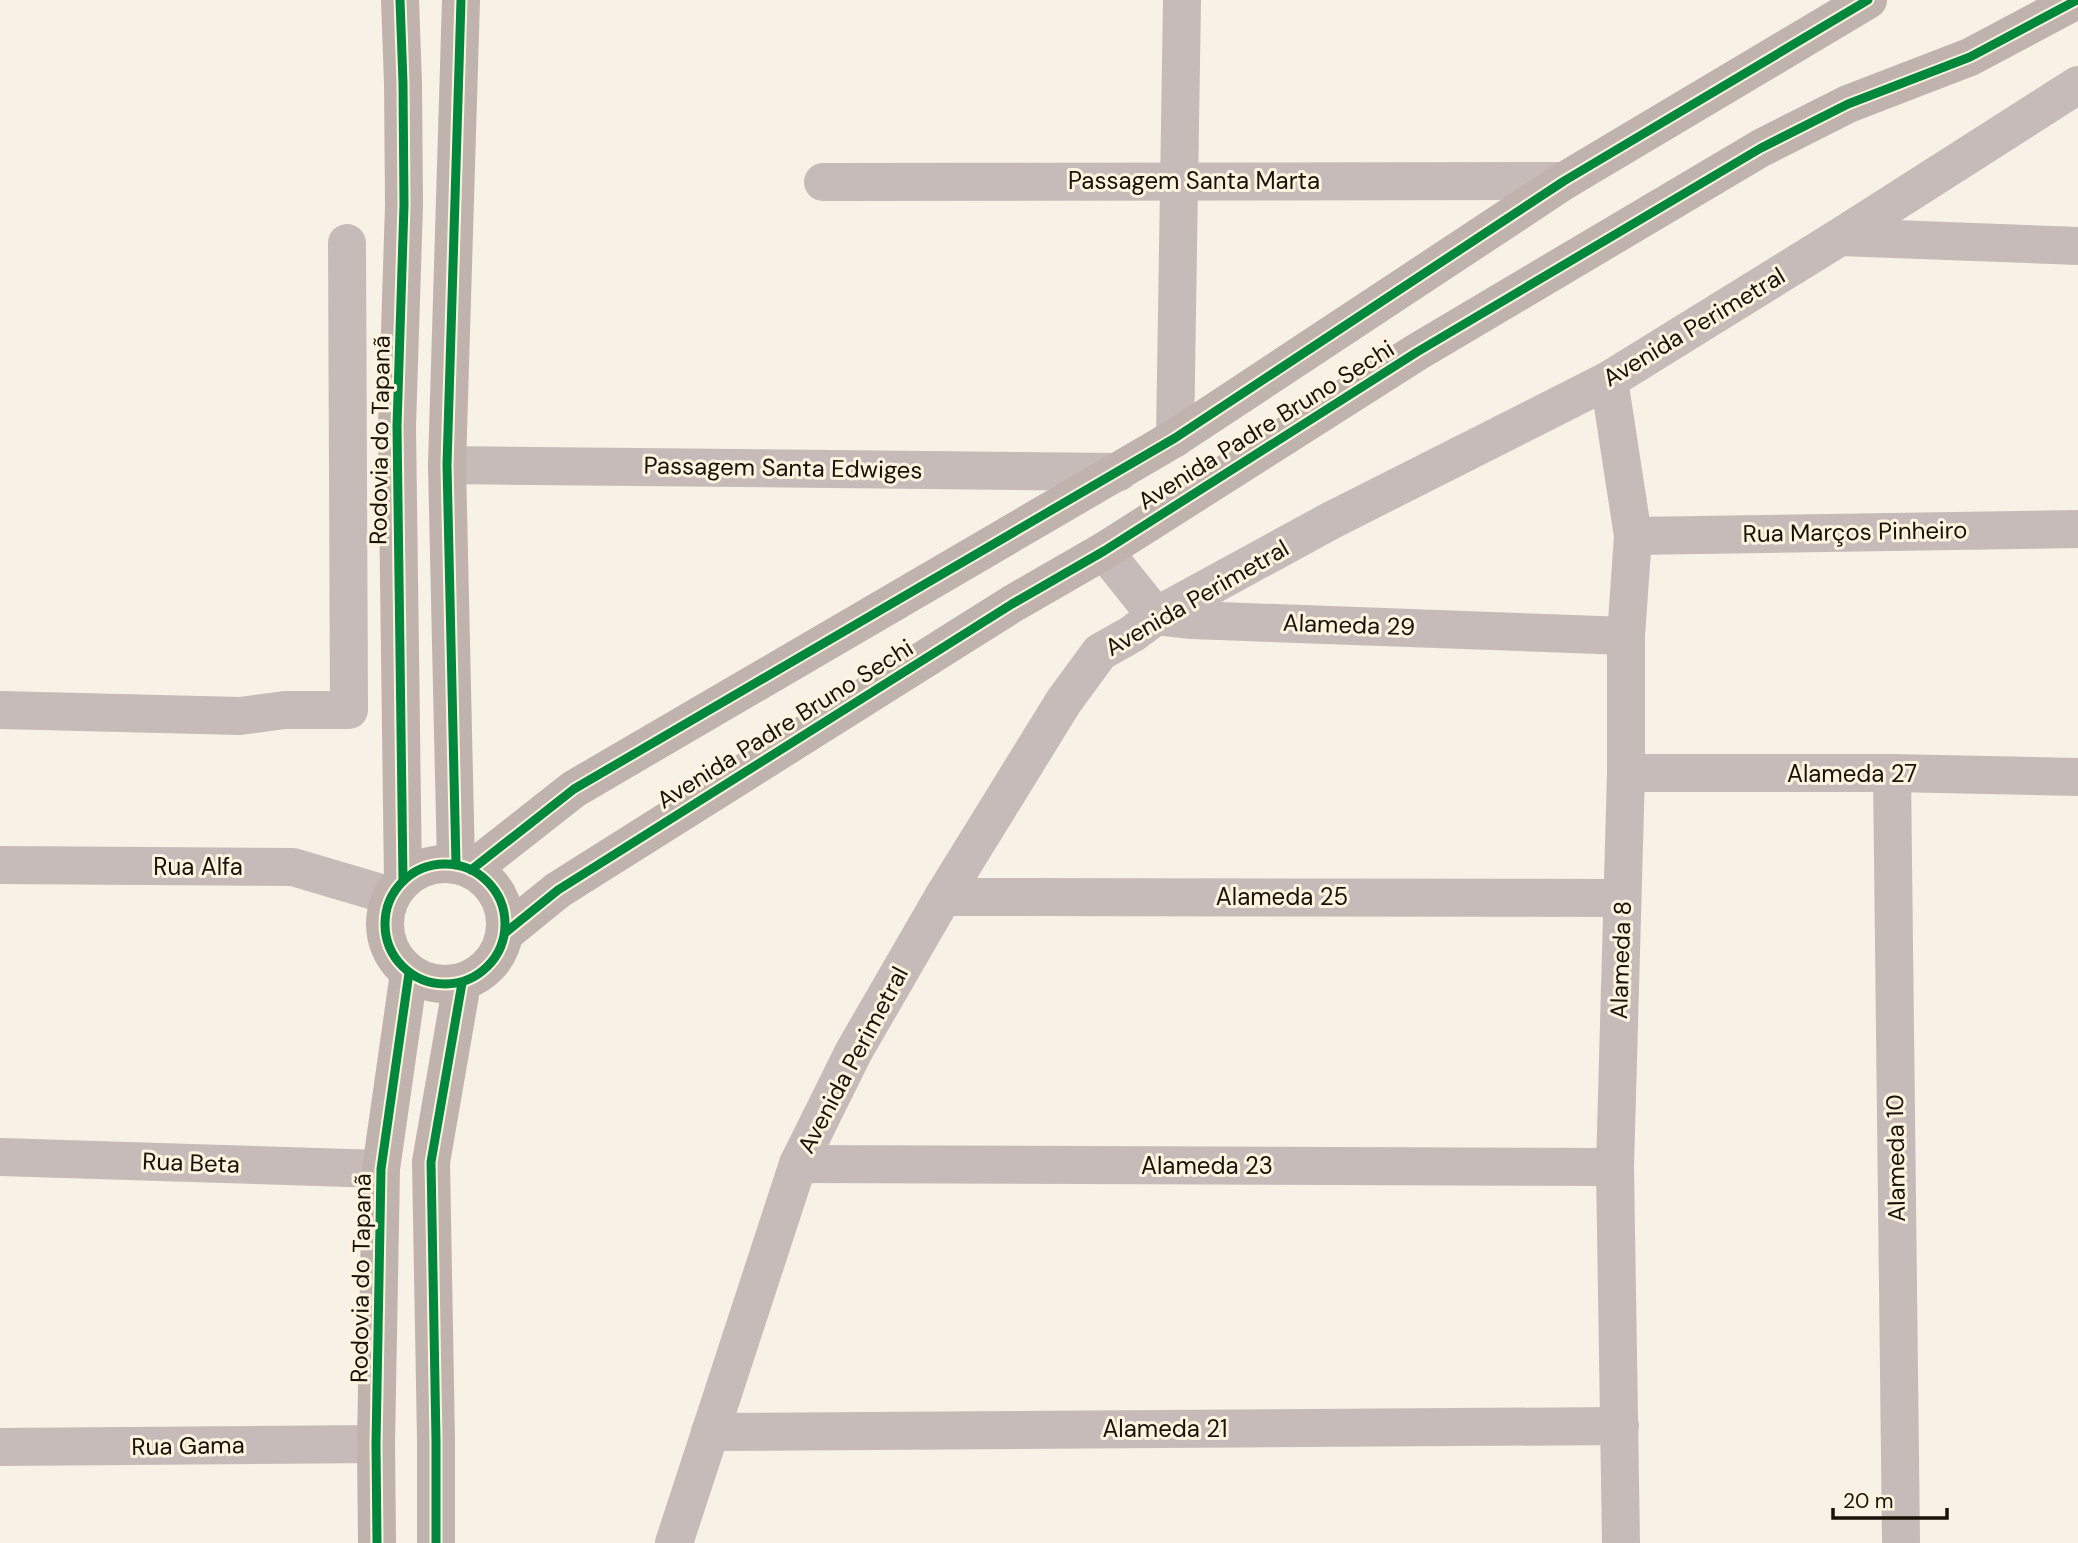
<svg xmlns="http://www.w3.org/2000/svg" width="2078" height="1543" viewBox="0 0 2078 1543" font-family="'DM Sans',sans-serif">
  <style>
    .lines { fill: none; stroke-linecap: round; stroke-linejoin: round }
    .minor { stroke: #c6bbb8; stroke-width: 38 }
    .major { stroke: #c0b3ae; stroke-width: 38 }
    .cycleway-casing { stroke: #fef3df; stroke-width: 13 }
    .cycleway { stroke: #00873e; stroke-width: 9 }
    .labels { text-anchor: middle; stroke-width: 6; stroke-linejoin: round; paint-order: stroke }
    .street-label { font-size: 24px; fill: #191307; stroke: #fef3df }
  </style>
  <rect width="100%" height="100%" fill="#f7f1e6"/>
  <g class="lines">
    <g class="minor">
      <polyline points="823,182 1564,181"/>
      <polyline points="1840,237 2078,246"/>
      <polyline points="1609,380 1633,536 1626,636 1626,773 1615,1167 1621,1543"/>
      <polyline points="1175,438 1182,0"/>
      <polyline points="447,465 1119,472"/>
      <polyline points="1633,536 2078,529"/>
      <polyline points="1104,551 1156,616 1192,620 1626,636"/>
      <polyline points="0,710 240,716 285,710 349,710 347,243"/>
      <polyline points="1626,773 1892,773 2078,777"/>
      <polyline points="1892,773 1901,1543"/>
      <polyline points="0,865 293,867 391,896"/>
      <polyline points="943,897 1622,898"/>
      <polyline points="0,1157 381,1169"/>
      <polyline points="798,1164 1615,1167"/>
      <polyline points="710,1432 1620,1426"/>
      <polyline points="0,1447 376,1444"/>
      <polyline points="674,1543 798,1164 854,1051 943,897 1064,701 1100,652 1132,634 1156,616 1330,521 1609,380 1840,237 2078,85"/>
    </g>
    <g class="major">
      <polyline points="400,0 403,83 404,205 397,426 403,881"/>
      <circle cx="445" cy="924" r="60"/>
      <polyline points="456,865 447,465 461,0"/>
      <polyline points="471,870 574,789 1175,438 1564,181 1868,0"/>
      <polyline points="505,933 558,890 1012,604 1104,551 1417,352 1761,148 1848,104 1970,57 2077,0"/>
      <polyline points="377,1543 376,1444 381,1169 409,973"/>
      <polyline points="436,1543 436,1440 431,1162 462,983"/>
    </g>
    <defs>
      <g id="cycleway">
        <polyline points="400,0 403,83 404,205 397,426 403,881"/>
        <circle cx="445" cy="924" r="60"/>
        <polyline points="456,865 447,465 461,0"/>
        <polyline points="471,870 574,789 1175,438 1564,181 1868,0"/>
        <polyline points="505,933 558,890 1012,604 1104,551 1417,352 1761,148 1848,104 1970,57 2077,0"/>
        <polyline points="377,1543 376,1444 381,1169 409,973"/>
        <polyline points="436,1543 436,1440 431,1162 462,983"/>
      </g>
    </defs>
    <use href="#cycleway" class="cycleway-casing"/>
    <use href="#cycleway" class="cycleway"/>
  </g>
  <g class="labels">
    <g class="street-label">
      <text x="1194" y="189">Passagem Santa Marta</text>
      <text transform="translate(1694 327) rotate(-31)" y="8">Avenida Perimetral</text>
      <text transform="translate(1266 425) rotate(-32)" y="8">Avenida Padre Bruno Sechi</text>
      <text transform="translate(380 440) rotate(-89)" y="8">Rodovia do Tapanã</text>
      <text transform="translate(783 468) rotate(1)" y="8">Passagem Santa Edwiges</text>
      <text transform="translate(1855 532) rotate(-1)" y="8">Rua Marços Pinheiro</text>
      <text transform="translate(1197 598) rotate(-30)" y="8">Avenida Perimetral</text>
      <text transform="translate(1349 625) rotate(2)" y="8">Alameda 29</text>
      <text transform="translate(785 724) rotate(-32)" y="8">Avenida Padre Bruno Sechi</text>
      <text x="1852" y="782">Alameda 27</text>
      <text x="198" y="875">Rua Alfa</text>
      <text x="1282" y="905">Alameda 25</text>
      <text transform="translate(1621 960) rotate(-88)" y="8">Alameda 8</text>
      <text transform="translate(853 1060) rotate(-62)" y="8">Avenida Perimetral</text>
      <text transform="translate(1896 1158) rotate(-91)" y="8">Alameda 10</text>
      <text transform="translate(191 1163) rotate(2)" y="8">Rua Beta</text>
      <text x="1207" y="1174">Alameda 23</text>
      <text transform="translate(361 1278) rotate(-89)" y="8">Rodovia do Tapanã</text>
      <text x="1165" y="1437">Alameda 21</text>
      <text transform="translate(188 1446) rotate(-1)" y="8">Rua Gama</text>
    </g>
  </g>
  <path d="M1833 1508v10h114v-10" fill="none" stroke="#191307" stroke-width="3.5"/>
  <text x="1843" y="1508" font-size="21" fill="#191307" stroke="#fef3df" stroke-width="5" paint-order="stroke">20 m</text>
</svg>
